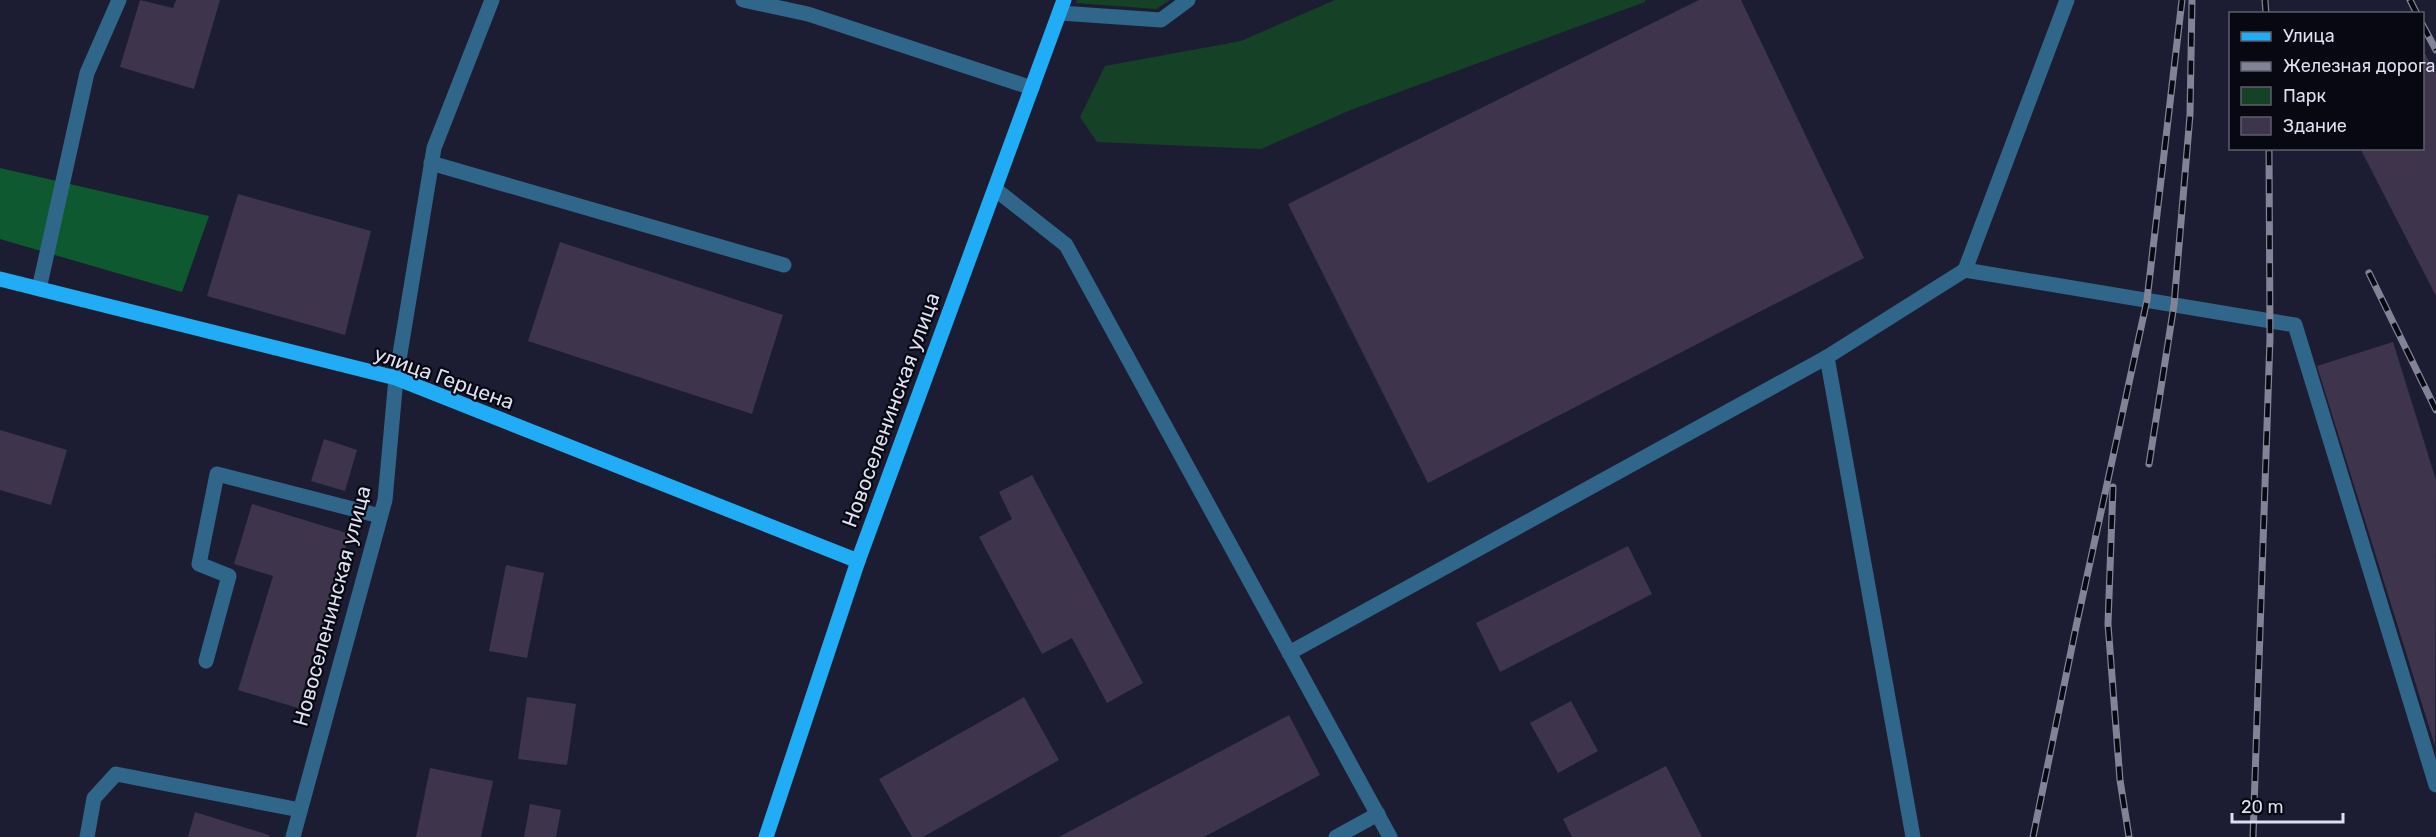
<svg xmlns="http://www.w3.org/2000/svg" width="2436" height="837" viewBox="0 0 2436 837" font-family="Rubik,sans-serif">
  <style>
    .green { fill: #154227 }
    .forest { fill: #0f5931 }
    .building { fill: #3e344c }
    .lines { fill: none; stroke-linecap: round; stroke-linejoin: round }
    .minor { stroke: #2f6689; stroke-width: 15 }
    .major { stroke: #21acf6; stroke-width: 15 }
    .rail-casing { stroke: #828396; stroke-width: 7 }
    .rail { stroke: #080812; stroke-width: 4.5; stroke-dasharray: 14; stroke-linecap: butt }
    .labels { text-anchor: middle; stroke-width: 4.5; stroke-linejoin: round; paint-order: stroke }
    .street-label { font-size: 21px; fill: #dedfef; stroke: #080812 }
  </style>
  <rect width="100%" height="100%" fill="#1c1d33"/>
  <g class="green">
    <polygon points="1077,0 1170,0 1156,9 1076,3"/>
    <polygon points="1335,0 1645,0 1645,2 1353,109 1261,149 1097,142 1080,117 1105,66 1241,41"/>
  </g>
  <polygon class="forest" points="0,168 209,216 182,292 0,239"/>
  <g class="building">
    <polygon points="140,0 173,8 176,0 220,0 194,89 120,67"/>
    <polygon points="1699,0 1741,0 1864,258 1428,483 1288,204"/>
    <polygon points="2422,48 2436,74 2436,296 2360,148 2422,148"/>
    <polygon points="238,194 371,231 345,335 207,296"/>
    <polygon points="560,242 783,315 752,414 528,341"/>
    <polygon points="2393,342 2436,480 2435,746 2317,366"/>
    <polygon points="0,430 67,450 51,505 0,490"/>
    <polygon points="324,439 357,450 345,491 311,481"/>
    <polygon points="1032,475 1143,683 1107,703 1072,638 1042,654 979,537 1012,519 999,492"/>
    <polygon points="252,504 350,534 298,708 238,690 273,576 234,564"/>
    <polygon points="1628,546 1652,594 1500,672 1476,623"/>
    <polygon points="506,565 544,573 527,658 489,651"/>
    <polygon points="527,697 576,704 567,765 518,759"/>
    <polygon points="1024,697 1059,760 923,837 912,837 879,779"/>
    <polygon points="1571,701 1598,751 1558,773 1530,723"/>
    <polygon points="1289,715 1320,775 1204,837 1059,837"/>
    <polygon points="1666,766 1702,837 1572,837 1563,819"/>
    <polygon points="430,768 493,781 481,837 416,837"/>
    <polygon points="530,804 561,810 556,837 524,837"/>
    <polygon points="195,812 269,835 269,837 188,837"/>
  </g>
  <g class="lines">
    <g class="minor">
      <polyline points="743,0 808,14 1032,88"/>
      <polyline points="2067,0 1965,270 2295,325 2436,785"/>
      <polyline points="1060,13 1161,20 1188,0"/>
      <polyline points="431,163 784,265"/>
      <polyline points="995,189 1066,245 1390,837"/>
      <polyline points="39,289 87,73 119,0"/>
      <polyline points="1289,653 1827,357"/>
      <polyline points="206,661 229,576 199,564 217,474 380,516"/>
      <polyline points="87,837 94,798 116,774 300,810"/>
      <polyline points="293,837 385,500 396,378 434,148 492,0"/>
      <polyline points="1336,837 1378,814"/>
      <polyline points="1913,837 1827,357 1965,270"/>
    </g>
    <g class="major">
      <polyline points="0,279 396,378 858,561"/>
      <polyline points="766,837 858,561 1064,0"/>
    </g>
    <defs>
      <g id="rail">
        <polyline points="2265,0 2266,14"/>
        <polyline points="2410,0 2417,14"/>
        <polyline points="2422,24 2436,50"/>
        <polyline points="2369,273 2436,410"/>
        <polyline points="2149,464 2174,305 2190,115 2192,0"/>
        <polyline points="2113,487 2108,624 2120,780 2129,837"/>
        <polyline points="2033,837 2076,627 2147,300 2182,0"/>
        <polyline points="2253,837 2270,338 2269,148"/>
      </g>
    </defs>
    <use href="#rail" class="rail-casing"/>
    <use href="#rail" class="rail"/>
  </g>
  <g class="labels">
    <g class="street-label">
      <text transform="translate(444 378) rotate(20)" y="7">улица Герцена</text>
      <text transform="translate(891 410) rotate(-70)" y="7">Новоселенинская улица</text>
      <text transform="translate(332 606) rotate(-75)" y="7">Новоселенинская улица</text>
    </g>
  </g>
  <rect x="2229" y="12" width="195" height="138" fill="#080812" stroke="#5e5e6a" stroke-width="1.5"/>
  <rect x="2241" y="32" width="30" height="9" fill="#21acf6" stroke="#5e5e6a" stroke-width="1.5"/>
  <text x="2283" y="42" font-size="18" fill="#dedfef">Улица</text>
  <rect x="2241" y="62" width="30" height="9" fill="#828396" stroke="#5e5e6a" stroke-width="1.5"/>
  <text x="2283" y="72" font-size="18" fill="#dedfef">Железная дорога</text>
  <rect x="2241" y="87" width="30" height="18" fill="#154227" stroke="#5e5e6a" stroke-width="1.5"/>
  <text x="2283" y="102" font-size="18" fill="#dedfef">Парк</text>
  <rect x="2241" y="117" width="30" height="18" fill="#3e344c" stroke="#5e5e6a" stroke-width="1.5"/>
  <text x="2283" y="132" font-size="18" fill="#dedfef">Здание</text>
  <path d="M2232 813v9h111v-9" fill="none" stroke="#dedfef" stroke-width="3"/>
  <text x="2241" y="813" font-size="18" fill="#dedfef" stroke="#080812" stroke-width="4.5" paint-order="stroke">20 m</text>
</svg>
